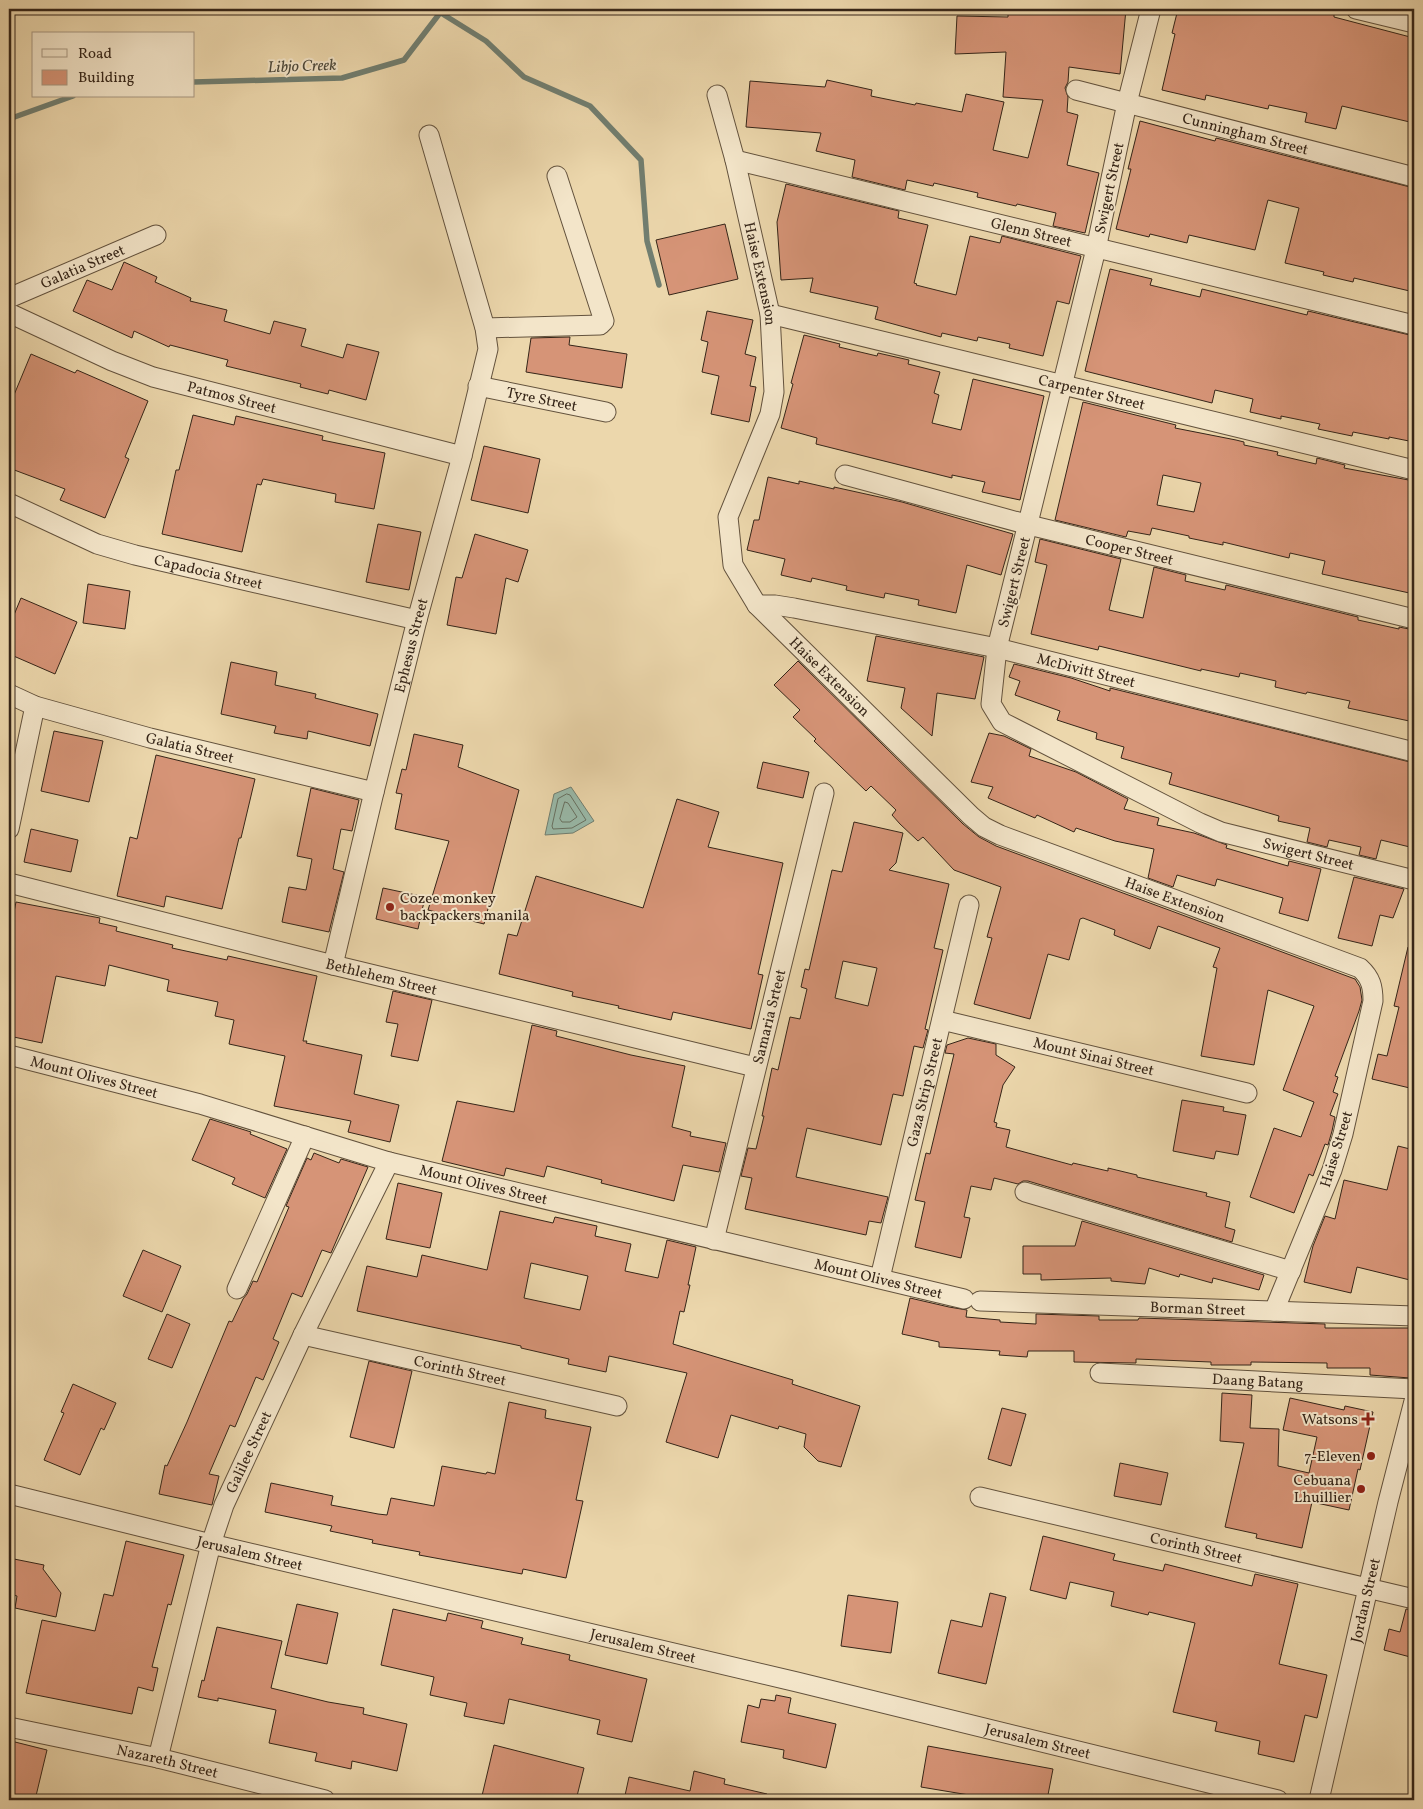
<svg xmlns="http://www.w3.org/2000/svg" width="1423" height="1809" viewBox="0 0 1423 1809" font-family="Vollkorn,serif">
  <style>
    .water { fill: #99baaa; stroke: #717e70 }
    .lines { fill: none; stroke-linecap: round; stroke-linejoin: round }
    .shore { stroke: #677061; stroke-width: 1 }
    .stream { stroke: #717e70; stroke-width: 5.5 }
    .building { fill: #d69477; stroke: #352518; fill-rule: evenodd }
    .minor-casing { stroke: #63523d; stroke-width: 21 }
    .minor { stroke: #f3e5c9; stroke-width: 19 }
    .poi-dot { fill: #8f2418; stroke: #f3e5c9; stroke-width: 2 }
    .labels { text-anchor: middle; stroke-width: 4; stroke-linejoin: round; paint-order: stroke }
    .street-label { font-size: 15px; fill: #352518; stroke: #f3e5c9 }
    .poi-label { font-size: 15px; fill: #352518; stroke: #f3e5c9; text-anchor: end }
    .water-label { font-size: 16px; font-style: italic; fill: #4e4a3c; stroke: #f3e5c9 }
  </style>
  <rect width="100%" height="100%" fill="#ecd7ac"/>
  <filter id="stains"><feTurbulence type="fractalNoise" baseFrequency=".004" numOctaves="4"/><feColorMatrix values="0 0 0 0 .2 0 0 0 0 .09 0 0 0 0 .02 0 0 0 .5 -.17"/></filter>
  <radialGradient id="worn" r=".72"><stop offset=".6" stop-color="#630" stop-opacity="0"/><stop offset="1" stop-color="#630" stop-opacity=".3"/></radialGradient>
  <polygon class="water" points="571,787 594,821 573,833 545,835 554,794"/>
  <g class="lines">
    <g class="shore">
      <polygon points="567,794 570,795 586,820 572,828 553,829 552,826 558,799"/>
      <polygon points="565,802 568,803 577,817 570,822 562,822 560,819"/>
    </g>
    <g class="stream">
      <polyline points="441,13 486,41 524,77 590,106 641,160 647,241 659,285"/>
      <polyline points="194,82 342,78 404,60 443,9"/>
      <polyline points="9,119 73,96"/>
    </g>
  </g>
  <g class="building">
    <polygon points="1008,9 1126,9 1120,74 1069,67 1068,82 1065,88 1068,97 1067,112 1078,115 1067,165 1099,173 1085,233 1053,226 1056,213 1017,204 1016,206 977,197 978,193 934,183 933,186 907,180 905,190 852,177 855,160 816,151 821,133 746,127 750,81 825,87 827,80 872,90 871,96 915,105 916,103 962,112 966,94 1004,102 993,150 1028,158 1043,100 1003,97 1006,52 955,54 957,16 1008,17"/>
    <polygon points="1178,9 1314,9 1334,14 1334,17 1414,38 1414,78 1410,94 1414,95 1414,123 1342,106 1336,129 1305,122 1307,113 1269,105 1268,109 1206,95 1205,100 1162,90 1175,34 1172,33"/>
    <polygon points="1140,121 1215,141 1216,138 1414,188 1414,292 1354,278 1353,282 1323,275 1324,272 1285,263 1299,208 1268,200 1255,250 1189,235 1187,243 1150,234 1149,237 1116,229 1131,169 1128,169"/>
    <polygon points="786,184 899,211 898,218 928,225 914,283 917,284 916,285 956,295 970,236 1000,243 1002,236 1081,256 1069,304 1057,301 1043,356 1009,348 1010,344 978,337 977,341 942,333 941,337 875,319 878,307 810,292 813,278 781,280 777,222"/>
    <polygon points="725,224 738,279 669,295 656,240"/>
    <polygon points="124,262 157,277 155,282 191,298 190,301 227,310 224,321 270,334 274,321 306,329 301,346 343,358 347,344 379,352 366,400 329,390 328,394 300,387 301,384 226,366 228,360 170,345 169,347 134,331 132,338 73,311 87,280 112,290"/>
    <polygon points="1110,269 1152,279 1150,285 1200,297 1202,289 1307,315 1308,311 1414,336 1414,442 1389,437 1389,439 1353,432 1352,436 1318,429 1320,424 1281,416 1281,419 1250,412 1253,399 1215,390 1212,403 1085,371"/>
    <polygon points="707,311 753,320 745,354 756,357 750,386 756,387 749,422 711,414 719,376 702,372 708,342 701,340"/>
    <polygon points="804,335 840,344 839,347 877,356 878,353 909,360 908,364 940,372 934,393 939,395 932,423 961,430 973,379 1044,396 1020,500 982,492 985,482 952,475 952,478 816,444 817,438 781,428 793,384 791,383"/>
    <polygon points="570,337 569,345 627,354 622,388 526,372 531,338"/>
    <polygon points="31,354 75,373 77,370 148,401 125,457 129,459 105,518 60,500 65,489 9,468 9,407"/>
    <path d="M1083,402l93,23 -1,3 61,12 8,2v3l34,7 -1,3 39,9 1,-6 28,7 -1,3 70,13v113l-92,-20 3,-13 -35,-8 -1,5 -66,-16v3l-34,-7v-2l-37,-8 -2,7 -22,-4 -2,6 -71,-17zM1163,475l38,8 -7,29 -37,-7z"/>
    <polygon points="193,415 234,425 236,416 323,436 322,440 385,453 374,509 335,502 336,494 263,479 261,485 257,484 242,552 162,534 176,470 179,470"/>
    <polygon points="484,446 540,459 528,513 471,500"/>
    <polygon points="768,477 799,484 799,481 834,489 834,487 902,502 1013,534 1001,575 967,565 956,613 918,605 919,600 885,593 884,598 846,590 847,586 812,578 811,582 781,575 785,559 747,550 754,520 759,520"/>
    <polygon points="378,524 421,532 409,590 366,582"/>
    <polygon points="475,534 528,550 518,582 506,578 496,634 447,625 456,577 462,578"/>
    <polygon points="1040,539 1121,559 1109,610 1143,618 1154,567 1186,575 1185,581 1225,590 1226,585 1358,617 1358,620 1399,629 1399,627 1414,630 1414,722 1348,708 1350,701 1307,692 1306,694 1275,687 1276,681 1240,673 1239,677 1201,669 1201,671 1099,646 1098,650 1031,634 1047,565 1035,562"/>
    <polygon points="88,584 130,591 125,629 83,623"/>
    <polygon points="21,598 77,622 55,674 9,654 9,627"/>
    <polygon points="876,636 984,657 975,699 937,693 932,736 901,708 905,688 867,681"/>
    <polygon points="798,661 963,824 979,837 996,846 1355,979 1360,987 1362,1000 1359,1011 1335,1076 1338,1077 1333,1092 1338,1094 1330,1115 1335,1117 1332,1131 1328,1145 1325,1144 1313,1176 1309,1174 1294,1213 1250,1197 1274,1128 1301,1137 1314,1102 1283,1090 1314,1006 1268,990 1254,1065 1201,1056 1217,968 1213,967 1220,948 1158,926 1150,949 1114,935 1115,930 1083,918 1080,919 1069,960 1048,954 1030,1019 974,1004 992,938 987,937 1001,887 954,870 923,837 918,841 900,824 892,815 896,810 871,786 866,791 814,741 816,739 793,717 800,710 774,685"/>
    <polygon points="231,662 277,672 275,685 316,694 315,698 378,714 370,746 308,731 307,739 274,733 276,726 221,714"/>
    <polygon points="1014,664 1071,678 1110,691 1110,688 1414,763 1414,848 1381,840 1376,859 1359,855 1361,847 1329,840 1327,847 1307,842 1310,828 1278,821 1279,816 1169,784 1172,773 1121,758 1124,747 1096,739 1097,733 1057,720 1060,711 1015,695 1020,681 1009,677"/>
    <polygon points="54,731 103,741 89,802 41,791"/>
    <polygon points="989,733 1004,736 1031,749 1029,756 1076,772 1128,799 1124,809 1159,818 1157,825 1194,833 1227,845 1226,848 1288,866 1289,861 1321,869 1308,921 1279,913 1283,898 1217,879 1215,886 1177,875 1173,887 1148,878 1154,849 1115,841 1076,828 1074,832 1037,815 1035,818 988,798 993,787 971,782"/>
    <polygon points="414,734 463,745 458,767 519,790 484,924 428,910 449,841 395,829 402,794 396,793 402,769 406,770"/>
    <polygon points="156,755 255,779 241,838 239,838 222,909 166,896 164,907 117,896 130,837 137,839"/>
    <polygon points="763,762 809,772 803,798 757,788"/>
    <polygon points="311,788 359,800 352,831 341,829 333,869 344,872 329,932 282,922 289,887 306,890 312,859 297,856"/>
    <polygon points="677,799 719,812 708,847 783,863 758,974 763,975 751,1029 673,1012 671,1020 618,1008 619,1006 572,996 573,992 499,974 508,934 517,936 536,876 643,908"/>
    <path d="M854,822l49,11 -7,30 -7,7 60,14 -15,64 9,2 -18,79 3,1 -5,18 -9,-2 -11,50 -10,-2 -12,51 -74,-17 -11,49 92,20 -7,26 -12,-2 -3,14 -121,-26 7,-31 -11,-2 7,-28 8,1 8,-33h-2l10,-48 6,2 12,-53 10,2 7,-30 -6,-2 4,-18 4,1 23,-100 10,2zM843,961l34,7 -9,38 -33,-8z"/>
    <polygon points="31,829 78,840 71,872 24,862"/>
    <polygon points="1354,877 1404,889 1393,918 1380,915 1372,946 1338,938"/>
    <polygon points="383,888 425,897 418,929 376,919"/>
    <polygon points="16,902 100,918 99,923 117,927 116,931 173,945 172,948 227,960 228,956 317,976 303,1041 307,1041 306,1043 362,1055 354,1094 399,1105 390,1142 348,1132 351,1121 274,1106 285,1056 229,1044 234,1020 215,1016 218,1002 167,991 169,980 109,965 105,986 56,976 42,1043 9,1036 9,937"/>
    <polygon points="1408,947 1414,947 1414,1089 1372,1079 1378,1054 1387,1056 1399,1007 1394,1006"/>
    <polygon points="393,991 432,1000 418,1061 391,1056 398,1024 386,1022"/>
    <polygon points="532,1025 557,1031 556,1036 631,1055 685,1066 672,1127 691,1132 690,1136 726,1143 719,1172 683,1165 674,1201 601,1183 602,1180 547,1166 544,1177 506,1168 504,1176 442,1161 457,1101 514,1112"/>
    <polygon points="968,1038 996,1044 996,1055 1015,1067 1003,1085 994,1122 997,1123 996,1127 1010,1130 1006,1147 1072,1165 1073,1163 1108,1171 1108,1168 1137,1175 1137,1177 1207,1193 1206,1196 1230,1202 1225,1227 1235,1230 1232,1242 1028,1181 1023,1181 1018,1184 994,1178 991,1190 971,1186 964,1217 970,1218 961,1258 915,1247 925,1202 915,1200 926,1153 930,1154 954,1054 945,1053 947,1045"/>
    <polygon points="1182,1100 1224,1107 1223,1111 1246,1115 1238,1155 1216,1151 1214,1159 1173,1151"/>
    <polygon points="210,1119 251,1132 250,1134 287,1149 265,1198 232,1184 235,1178 192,1160"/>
    <polygon points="1398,1146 1414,1150 1414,1281 1357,1267 1351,1293 1304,1282 1313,1246 1325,1216 1335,1219 1344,1180 1387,1190"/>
    <polygon points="314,1153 339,1163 341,1159 368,1167 331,1253 322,1250 302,1297 292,1293 273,1339 279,1342 263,1380 256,1377 235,1427 230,1425 209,1474 219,1476 212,1505 159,1494 165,1465 167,1466 187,1422 229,1321 232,1322 243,1299 247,1294 253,1281 257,1282 289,1207 286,1206 307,1158 311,1160"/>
    <polygon points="398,1183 442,1193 430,1248 386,1239"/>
    <path d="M500,1211l53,12 2,-6 42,9 -2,10 36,8 -6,27 33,7 9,-38 29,7 -8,38h2l-6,27 -4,-1 -7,33 120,36 -1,4 68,22 -19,61 -23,-6 -14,-14 2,-13 -27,-8 -1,3 -47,-14 -13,43 -52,-16 21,-69 -78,-17 -3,16 -38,-8 1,-5 -48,-11v-2l-164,-35 10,-45 50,11 5,-22 65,15zM531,1263l57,13 -8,34 -56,-12z"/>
    <polygon points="1082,1221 1264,1275 1259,1290 1213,1278 1212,1283 1180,1274 1179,1277 1149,1268 1145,1284 1111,1281 1111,1278 1041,1280 1041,1274 1023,1274 1023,1246 1075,1246"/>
    <polygon points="143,1250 181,1266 162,1312 123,1296"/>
    <polygon points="910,1298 949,1307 967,1310 966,1317 1000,1320 1000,1322 1036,1324 1036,1314 1099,1316 1099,1320 1138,1320 1139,1318 1325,1324 1325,1328 1411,1328 1410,1378 1370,1375 1370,1368 1327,1368 1327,1363 1251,1362 1251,1365 1211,1365 1211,1362 1136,1359 1136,1363 1074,1362 1074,1351 1028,1351 1027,1357 999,1355 1000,1351 939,1347 939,1342 902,1334"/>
    <polygon points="167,1314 190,1324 172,1368 148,1359"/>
    <polygon points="369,1361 412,1371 394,1448 350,1437"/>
    <polygon points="73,1384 116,1403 104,1430 101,1428 80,1475 44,1460 64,1413 61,1412"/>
    <polygon points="1222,1393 1252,1395 1250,1428 1279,1429 1278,1466 1309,1473 1317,1437 1283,1430 1290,1398 1344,1410 1345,1406 1373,1412 1360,1470 1358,1469 1349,1510 1312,1502 1302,1548 1256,1538 1257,1534 1225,1527 1244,1443 1220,1441"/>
    <polygon points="509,1402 546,1410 545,1418 591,1427 576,1500 583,1501 566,1578 523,1569 522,1574 419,1555 420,1552 372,1543 373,1540 330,1531 332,1526 265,1512 271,1483 333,1496 331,1505 378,1514 387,1515 391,1498 434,1506 442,1466 486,1474 487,1472 495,1474"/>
    <polygon points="1002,1408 1026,1414 1011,1466 988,1459"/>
    <polygon points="1120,1463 1168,1473 1161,1505 1114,1496"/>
    <polygon points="1043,1536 1115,1554 1113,1560 1163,1571 1165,1564 1252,1586 1255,1574 1298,1584 1279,1664 1327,1675 1317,1718 1305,1715 1294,1762 1258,1754 1260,1741 1215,1731 1217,1722 1173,1712 1195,1623 1149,1612 1148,1615 1111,1606 1114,1592 1070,1582 1066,1599 1030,1590"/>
    <polygon points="126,1541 184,1555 171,1605 168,1604 152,1667 158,1668 153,1691 138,1687 132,1714 26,1693 42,1620 95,1631 104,1594 113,1596"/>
    <polygon points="9,1558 44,1565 43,1569 61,1593 56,1617 15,1608 17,1596 9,1594"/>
    <polygon points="990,1593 1006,1597 986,1684 938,1673 951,1620 982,1627"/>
    <polygon points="848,1595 898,1602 891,1653 841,1646"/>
    <polygon points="297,1604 338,1613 327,1664 285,1655"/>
    <polygon points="393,1609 446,1621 448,1613 483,1621 481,1628 523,1638 521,1644 570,1655 569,1660 647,1679 632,1742 597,1734 600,1720 509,1699 504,1724 464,1716 467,1703 430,1695 434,1677 381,1665"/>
    <polygon points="1406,1609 1414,1610 1414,1658 1384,1650 1389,1629 1400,1632"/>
    <polygon points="217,1627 282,1641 271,1688 328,1702 364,1708 363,1714 407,1724 397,1771 352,1761 351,1769 315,1761 317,1753 269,1743 276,1710 218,1698 218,1701 198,1697 202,1680 204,1681"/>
    <polygon points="776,1695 791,1698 788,1713 836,1724 826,1768 783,1758 784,1750 741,1742 748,1705 759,1708 761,1699 775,1701"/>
    <polygon points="11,1741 47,1750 35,1800 9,1800 9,1749"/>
    <polygon points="494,1745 584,1768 576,1800 481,1800"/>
    <polygon points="928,1746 1053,1769 1047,1800 968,1800 969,1795 921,1787"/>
    <polygon points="694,1771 725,1779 724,1784 767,1794 766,1800 624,1800 629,1777 690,1791"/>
  </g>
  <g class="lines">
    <defs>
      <g id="minor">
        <path id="s1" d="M1151,9l-24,94 -31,146 -99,399 -6,56 11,18 198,101 21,9 193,48"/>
        <polyline points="1356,9 1414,23"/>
        <path id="s2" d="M1076,90l338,87"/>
        <path id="s3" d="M717,95l18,65 35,154 4,78 -4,22 -42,103 5,48 24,40 214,211 13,11 16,8 360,133c11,10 13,19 13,33l-30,133 -11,36 -58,141"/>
        <path id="s4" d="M735,160l679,165"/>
        <path id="s5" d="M9,298l147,-63"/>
        <path id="s6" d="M9,313l103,48 41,16 309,79"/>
        <path id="s7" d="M770,314l644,156"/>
        <polyline points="485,328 600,325 604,321 557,176"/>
        <path id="s8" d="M478,386l128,26"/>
        <path id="s9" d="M845,475l184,50 385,94"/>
        <path id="s10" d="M9,503l88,41 38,11 282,65"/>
        <path id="s11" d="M757,605h18l19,3 203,40 417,104"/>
        <path id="s12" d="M9,694l26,12 115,32 224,54"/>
        <polyline points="9,829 35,706"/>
        <path id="s13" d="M9,883l324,82 422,102"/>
        <path id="s14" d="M333,965l41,-173 43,-172 45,-164 26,-107 -3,-21 -56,-193"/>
        <path id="s15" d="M942,1020l305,73"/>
        <path id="s16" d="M9,1055l191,49 189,58 575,137"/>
        <polyline points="1025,1192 1291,1271"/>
        <path id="s17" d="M714,1240l110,-447"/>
        <path id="s18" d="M880,1278l89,-373"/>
        <polyline points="237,1289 305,1136"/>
        <path id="s19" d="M980,1301l434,15"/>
        <path id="s20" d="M303,1335l314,71"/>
        <path id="s21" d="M1100,1373l314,16"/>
        <path id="s22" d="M9,1494l202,50 586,138 481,118"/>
        <path id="s23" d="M980,1497l434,102"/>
        <path id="s24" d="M9,1727l149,31 167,42"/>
        <path id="s25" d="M158,1758l53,-214 13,-39 79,-170 86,-173"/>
        <path id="s26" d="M1319,1800l69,-298 26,-101"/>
      </g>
    </defs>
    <use href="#minor" class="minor-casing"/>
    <use href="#minor" class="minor"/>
  </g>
  <g class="poi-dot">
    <circle cx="390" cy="907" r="5"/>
    <path d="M1365.5 1411.5h5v5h5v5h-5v5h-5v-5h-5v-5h5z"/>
    <circle cx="1371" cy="1456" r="5"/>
    <circle cx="1361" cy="1489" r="5"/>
  </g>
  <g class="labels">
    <g class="street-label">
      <text dy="5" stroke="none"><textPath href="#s2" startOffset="175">Cunningham Street</textPath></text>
      <text transform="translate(1109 188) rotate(-78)" y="5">Swigert Street</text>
      <text dy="5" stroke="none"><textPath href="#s4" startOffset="305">Glenn Street</textPath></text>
      <text dy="5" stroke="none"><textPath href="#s5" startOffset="80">Galatia Street</textPath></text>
      <text dy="5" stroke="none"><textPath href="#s3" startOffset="184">Haise Extension</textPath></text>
      <text dy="5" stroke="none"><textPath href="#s7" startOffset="331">Carpenter Street</textPath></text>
      <text dy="5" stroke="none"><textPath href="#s6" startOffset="239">Patmos Street</textPath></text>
      <text dy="5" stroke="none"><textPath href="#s8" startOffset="65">Tyre Street</textPath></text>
      <text dy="5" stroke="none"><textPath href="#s9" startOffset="294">Cooper Street</textPath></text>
      <text dy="5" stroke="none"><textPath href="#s10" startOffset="212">Capadocia Street</textPath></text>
      <text transform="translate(1014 582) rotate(-76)" y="5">Swigert Street</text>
      <text dy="5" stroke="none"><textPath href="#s14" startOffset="329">Ephesus Street</textPath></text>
      <text dy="5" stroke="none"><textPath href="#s11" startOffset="336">McDivitt Street</textPath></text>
      <text dy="5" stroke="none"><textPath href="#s3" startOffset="634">Haise Extension</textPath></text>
      <text dy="5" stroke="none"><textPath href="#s12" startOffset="189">Galatia Street</textPath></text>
      <text dy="5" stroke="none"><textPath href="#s1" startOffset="1070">Swigert Street</textPath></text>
      <text dy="5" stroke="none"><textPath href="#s3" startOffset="1054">Haise Extension</textPath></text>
      <text dy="5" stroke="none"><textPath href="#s13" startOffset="384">Bethlehem Street</textPath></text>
      <text dy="5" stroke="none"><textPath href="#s17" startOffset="230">Samaria Srteet</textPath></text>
      <text dy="5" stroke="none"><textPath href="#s15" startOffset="156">Mount Sinai Street</textPath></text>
      <text dy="5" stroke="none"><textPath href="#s16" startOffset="88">Mount Olives Street</textPath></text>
      <text dy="5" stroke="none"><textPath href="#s18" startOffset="191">Gaza Strip Street</textPath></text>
      <text transform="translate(1336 1149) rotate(-73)" y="5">Haise Street</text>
      <text dy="5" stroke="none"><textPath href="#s16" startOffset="492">Mount Olives Street</textPath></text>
      <text dy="5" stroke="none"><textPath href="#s16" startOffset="898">Mount Olives Street</textPath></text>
      <text dy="5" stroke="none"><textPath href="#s19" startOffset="218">Borman Street</textPath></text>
      <text dy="5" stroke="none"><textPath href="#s20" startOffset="161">Corinth Street</textPath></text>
      <text dy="5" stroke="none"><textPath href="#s21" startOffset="158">Daang Batang</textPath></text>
      <text dy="5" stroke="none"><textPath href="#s25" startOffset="320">Galilee Street</textPath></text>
      <text dy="5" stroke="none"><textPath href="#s23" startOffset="222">Corinth Street</textPath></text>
      <text dy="5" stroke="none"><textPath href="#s22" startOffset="248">Jerusalem Street</textPath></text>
      <text dy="5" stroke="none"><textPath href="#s26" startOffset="205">Jordan Street</textPath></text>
      <text dy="5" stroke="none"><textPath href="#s22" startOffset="652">Jerusalem Street</textPath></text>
      <text dy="5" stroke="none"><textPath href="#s22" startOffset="1058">Jerusalem Street</textPath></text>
      <text dy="5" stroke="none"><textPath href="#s24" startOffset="162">Nazareth Street</textPath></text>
    </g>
    <g class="poi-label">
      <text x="400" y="903" text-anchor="start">Cozee monkey<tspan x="400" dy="17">backpackers manila</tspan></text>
      <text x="1358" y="1424">Watsons</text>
      <text x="1361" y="1461">7-Eleven</text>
      <text x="1351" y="1485">Cebuana<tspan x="1351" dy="17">Lhuillier</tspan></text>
    </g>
    <g class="water-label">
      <text transform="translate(302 65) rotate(-2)" y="6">Libjo Creek</text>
    </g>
  </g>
  <rect width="1423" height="1809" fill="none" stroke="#ecd7ac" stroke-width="30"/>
  <rect x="10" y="10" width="1403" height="1789" fill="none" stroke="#352518" stroke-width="2.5"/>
  <rect x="15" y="15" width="1393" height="1779" fill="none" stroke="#352518"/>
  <rect x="32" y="32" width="162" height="65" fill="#f3e5c9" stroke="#a79882"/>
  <rect x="42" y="49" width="25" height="8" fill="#f3e5c9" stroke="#a79882"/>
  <text x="78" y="58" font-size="15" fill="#352518">Road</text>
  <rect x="42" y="70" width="25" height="15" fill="#d69477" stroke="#a79882"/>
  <text x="78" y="82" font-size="15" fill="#352518">Building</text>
  <rect width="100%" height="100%" filter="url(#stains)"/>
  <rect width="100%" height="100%" fill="url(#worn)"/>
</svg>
